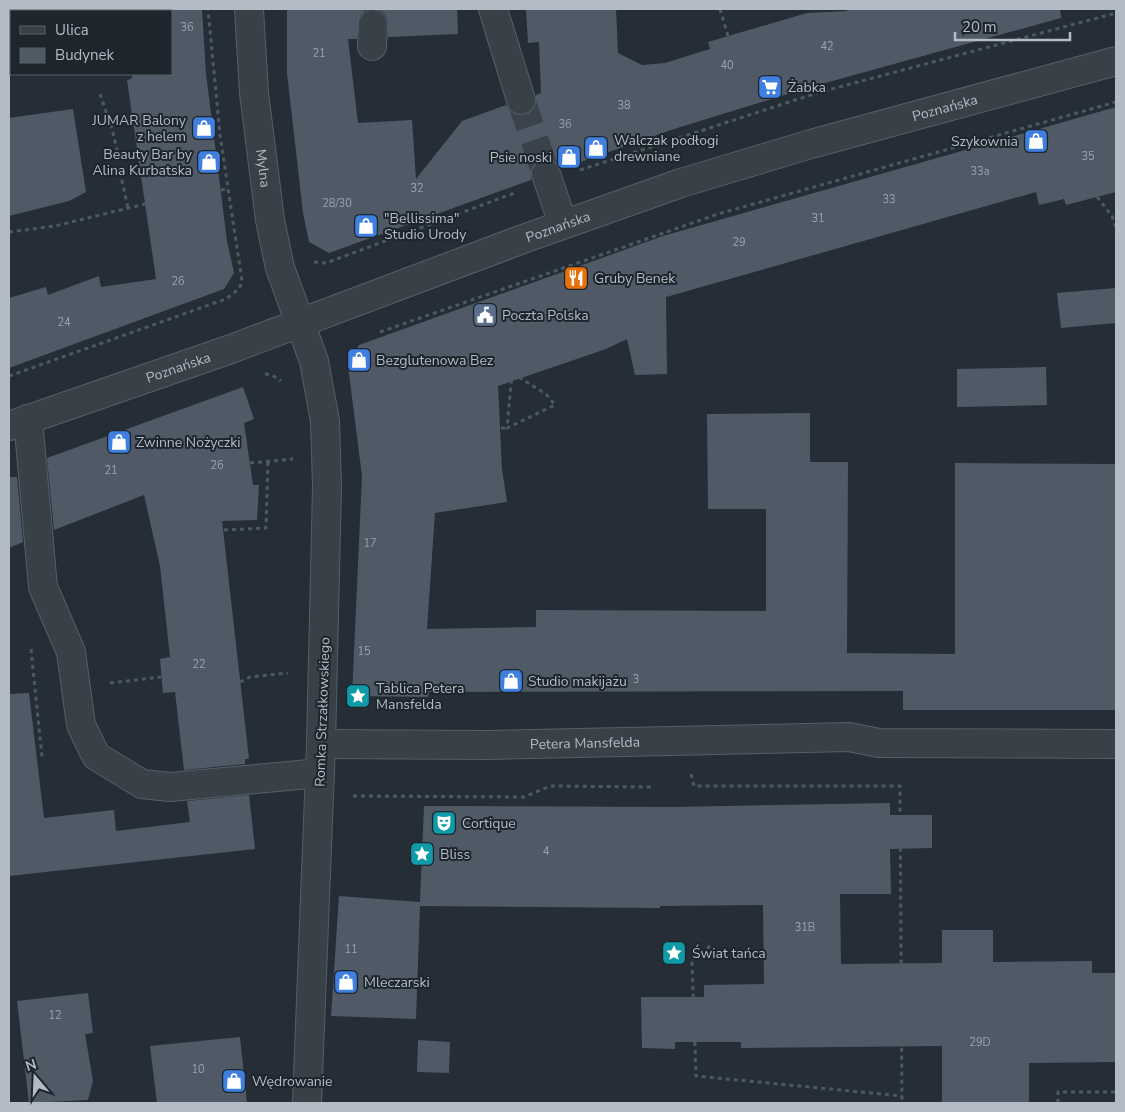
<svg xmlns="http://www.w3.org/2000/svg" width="1125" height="1112" viewBox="0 0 1125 1112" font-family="'Nunito Sans',sans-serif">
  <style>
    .building { fill: #505a66 }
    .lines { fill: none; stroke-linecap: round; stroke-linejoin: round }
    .minor-tunnel { stroke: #3a434c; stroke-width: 28; stroke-dasharray: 28 14; stroke-linecap: butt }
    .minor-casing { stroke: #565e66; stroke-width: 30 }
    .path { stroke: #4b5b5c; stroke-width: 3; stroke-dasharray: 4 4; stroke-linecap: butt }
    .minor { stroke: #384048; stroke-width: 28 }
    .labels { text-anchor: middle; stroke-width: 4; stroke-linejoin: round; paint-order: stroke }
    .number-label { font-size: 11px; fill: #9aa3ac }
    .poi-label { font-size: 14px; fill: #b3bbc4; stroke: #1d252d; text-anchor: start }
    .street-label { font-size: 14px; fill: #b3bbc4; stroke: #1d252d }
  </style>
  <rect width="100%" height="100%" fill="#252e37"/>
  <g class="building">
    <polygon points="171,9 202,9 206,74 227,241 234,273 224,289 9,368 9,298 46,287 48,295 99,276 101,287 156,279 127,80 131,79 133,74 171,74"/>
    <polygon points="287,9 372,9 365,10 360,16 357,39 348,39 358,123 412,120 416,179 462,121 506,105 511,112 518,115 526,115 533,110 536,103 536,95 541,93 539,42 528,43 526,9 616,9 618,53 642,65 665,63 710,49 708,42 807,13 847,11 847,9 1060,9 1061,18 807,88 671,130 561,169 556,162 550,159 541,159 534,164 531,171 531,180 329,253 309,242 303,213 287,73"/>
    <polygon points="375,9 457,9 458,34 388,37 387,17 382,11"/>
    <polygon points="1116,107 1116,192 1066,205 1064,199 1039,205 1036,192 666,297 667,374 635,375 627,339 606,349 498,386 502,469 507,502 435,513 427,629 536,627 536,610 766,611 766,509 708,509 707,414 810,413 810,462 848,462 847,653 955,654 955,463 1116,464 1116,710 903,710 903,691 429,692 428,697 352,696 362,476 348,366 359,345 663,236"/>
    <polygon points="73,109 86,192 69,201 9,216 9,118"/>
    <polygon points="1116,288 1116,323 1061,328 1057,293"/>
    <polygon points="1046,367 1047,405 957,407 957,369"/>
    <polygon points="243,387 254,419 244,423 253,485 259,485 257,520 222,521 249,759 245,759 245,764 184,770 175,692 163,693 160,659 170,657 160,566 144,495 54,530 47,458"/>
    <polygon points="9,477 17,477 23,542 9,548"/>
    <polygon points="29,693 44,818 114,810 116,831 190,822 187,801 249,795 255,849 9,876 9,694"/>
    <polygon points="890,803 890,815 932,815 932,848 890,849 891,894 840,894 841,964 942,963 942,930 993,930 993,962 1092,961 1092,973 1116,973 1116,1062 1029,1063 1029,1103 942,1103 942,1046 741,1048 741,1042 675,1042 675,1049 642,1048 641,997 704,997 704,985 764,984 763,905 660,906 660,908 420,906 416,1019 331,1016 339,896 420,902 424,806 672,807"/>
    <polygon points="88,993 93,1033 85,1034 93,1081 88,1100 29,1103 17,1001"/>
    <polygon points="240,1037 247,1103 157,1103 150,1046"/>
    <polygon points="418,1040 450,1042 449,1073 417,1072"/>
  </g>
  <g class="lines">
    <polyline class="minor-tunnel" points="521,100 546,174"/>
    <defs>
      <g id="minor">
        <path id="s1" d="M249,9l5,84 16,127 10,48 34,93 11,60 2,65 -6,258 -14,359"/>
        <polyline points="493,9 521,100"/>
        <polyline points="372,46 373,24"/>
        <polyline points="546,174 563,224"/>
        <polyline points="28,419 43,587 71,652 81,725 96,756 142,784 170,787 320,773"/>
        <path id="s2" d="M9,426l222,-77 292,-110 158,-56 130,-39 305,-83"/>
        <path id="s3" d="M321,744l167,1 361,-8 30,6 237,1"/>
      </g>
    </defs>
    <use href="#minor" class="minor-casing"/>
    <g class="path">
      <polyline points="720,9 728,36"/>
      <polyline points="100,94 112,129 117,150"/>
      <polyline points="580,170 817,93 1116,13"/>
      <polyline points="120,172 128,208"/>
      <polyline points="221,190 227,189"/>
      <polyline points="1097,197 1112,216 1116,227"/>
      <polyline points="9,232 55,226 145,204"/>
      <polyline points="314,262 326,263 517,192"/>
      <polyline points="380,332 718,214 1116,102"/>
      <polygon points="512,373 546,394 555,405 507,428"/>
      <polyline points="265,374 272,375 281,381"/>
      <polyline points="9,376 226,299 239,289 242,281 220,135 208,9"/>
      <polyline points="501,428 507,428"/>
      <polyline points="250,463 293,459"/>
      <polyline points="224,530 266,528 268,461"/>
      <polyline points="31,649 42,757"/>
      <polyline points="240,682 250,677 288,673"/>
      <polyline points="110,683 161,677"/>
      <polyline points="691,774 694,786 900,786 902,1103"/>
      <polyline points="353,796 524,797 550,786 655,787"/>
      <polyline points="710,946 692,962 696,1076 902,1096"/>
      <polyline points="1058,1103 1058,1092 1116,1092"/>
    </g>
    <use href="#minor" class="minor"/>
  </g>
  <defs>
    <symbol id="supermarket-square" viewBox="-11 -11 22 22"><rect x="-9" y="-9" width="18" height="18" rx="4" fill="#3f7fe0" stroke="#1d252d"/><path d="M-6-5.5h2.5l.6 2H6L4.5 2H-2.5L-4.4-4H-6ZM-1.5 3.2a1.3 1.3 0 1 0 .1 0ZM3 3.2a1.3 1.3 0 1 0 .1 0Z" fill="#fff"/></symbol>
    <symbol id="shop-square" viewBox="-11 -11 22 22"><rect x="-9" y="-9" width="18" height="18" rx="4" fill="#3f7fe0" stroke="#1d252d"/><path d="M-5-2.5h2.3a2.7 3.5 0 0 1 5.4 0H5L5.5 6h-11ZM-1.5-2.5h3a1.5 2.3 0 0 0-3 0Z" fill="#fff"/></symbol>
    <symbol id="restaurant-square" viewBox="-11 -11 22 22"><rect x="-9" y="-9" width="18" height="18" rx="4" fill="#e8710a" stroke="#1d252d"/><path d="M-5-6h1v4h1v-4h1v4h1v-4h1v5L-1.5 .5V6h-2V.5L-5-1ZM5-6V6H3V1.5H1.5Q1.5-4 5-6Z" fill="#fff"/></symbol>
    <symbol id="civic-square" viewBox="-11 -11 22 22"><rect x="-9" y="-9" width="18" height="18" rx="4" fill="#5c6f8a" stroke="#1d252d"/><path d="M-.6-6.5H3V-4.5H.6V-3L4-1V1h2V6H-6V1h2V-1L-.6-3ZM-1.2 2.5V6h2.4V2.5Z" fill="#fff"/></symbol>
    <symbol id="sight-square" viewBox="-11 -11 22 22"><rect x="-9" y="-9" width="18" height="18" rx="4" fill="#0f9aa8" stroke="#1d252d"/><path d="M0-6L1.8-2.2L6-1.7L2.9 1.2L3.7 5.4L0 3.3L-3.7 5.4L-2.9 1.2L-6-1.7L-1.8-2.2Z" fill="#fff"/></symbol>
    <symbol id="theatre-square" viewBox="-11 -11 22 22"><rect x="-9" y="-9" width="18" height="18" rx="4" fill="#0f9aa8" stroke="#1d252d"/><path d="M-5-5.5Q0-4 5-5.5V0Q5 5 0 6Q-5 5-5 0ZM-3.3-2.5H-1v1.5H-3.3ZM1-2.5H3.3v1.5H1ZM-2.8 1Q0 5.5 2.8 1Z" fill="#fff"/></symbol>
  </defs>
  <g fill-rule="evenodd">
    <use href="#supermarket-square" x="756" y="73" width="28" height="28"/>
    <use href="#shop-square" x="190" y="114" width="28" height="28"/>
    <use href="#shop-square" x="1022" y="127" width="28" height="28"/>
    <use href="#shop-square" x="582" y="134" width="28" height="28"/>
    <use href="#shop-square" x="555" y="143" width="28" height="28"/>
    <use href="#shop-square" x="195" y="148" width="28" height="28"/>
    <use href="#shop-square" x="352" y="212" width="28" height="28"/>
    <use href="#restaurant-square" x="562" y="264" width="28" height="28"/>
    <use href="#civic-square" x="471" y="301" width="28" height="28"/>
    <use href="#shop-square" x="345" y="346" width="28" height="28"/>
    <use href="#shop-square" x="105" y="428" width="28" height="28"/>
    <use href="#shop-square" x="497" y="667" width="28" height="28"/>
    <use href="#sight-square" x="344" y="682" width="28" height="28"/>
    <use href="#theatre-square" x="430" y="809" width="28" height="28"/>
    <use href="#sight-square" x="408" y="840" width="28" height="28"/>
    <use href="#sight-square" x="660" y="939" width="28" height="28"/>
    <use href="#shop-square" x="332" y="968" width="28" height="28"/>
    <use href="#shop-square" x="220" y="1067" width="28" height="28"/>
  </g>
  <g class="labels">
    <g class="number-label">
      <text x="187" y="31">36</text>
      <text x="827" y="50">42</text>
      <text x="319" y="57">21</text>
      <text x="727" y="69">40</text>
      <text x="624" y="109">38</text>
      <text x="565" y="128">36</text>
      <text x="1088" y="160">35</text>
      <text x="980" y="175">33a</text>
      <text x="417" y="192">32</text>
      <text x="889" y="203">33</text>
      <text x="337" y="207">28/30</text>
      <text x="818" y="222">31</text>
      <text x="739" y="246">29</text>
      <text x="178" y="285">26</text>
      <text x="64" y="326">24</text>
      <text x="217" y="469">26</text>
      <text x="111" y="474">21</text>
      <text x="370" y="547">17</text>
      <text x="364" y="655">15</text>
      <text x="199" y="668">22</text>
      <text x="636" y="683">3</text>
      <text x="546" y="855">4</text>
      <text x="805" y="931">31B</text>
      <text x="351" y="953">11</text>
      <text x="55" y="1019">12</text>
      <text x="980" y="1046">29D</text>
      <text x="198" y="1073">10</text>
    </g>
    <g class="poi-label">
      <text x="788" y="92">Żabka</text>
      <text x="186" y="125" text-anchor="end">JUMAR Balony<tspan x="186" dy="16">z helem</tspan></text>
      <text x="614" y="145">Walczak podłogi<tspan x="614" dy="16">drewniane</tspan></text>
      <text x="1018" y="146" text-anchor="end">Szykownia</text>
      <text x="192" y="159" text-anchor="end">Beauty Bar by<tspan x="192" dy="16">Alina Kurbatska</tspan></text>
      <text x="552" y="162" text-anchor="end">Psie noski</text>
      <text x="384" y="223">"Bellissima"<tspan x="384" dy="16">Studio Urody</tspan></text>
      <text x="594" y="283">Gruby Benek</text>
      <text x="502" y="320">Poczta Polska</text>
      <text x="376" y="365">Bezglutenowa Bez</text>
      <text x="136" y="447">Zwinne Nożyczki</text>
      <text x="528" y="686">Studio makijażu</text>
      <text x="376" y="693">Tablica Petera<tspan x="376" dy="16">Mansfelda</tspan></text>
      <text x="462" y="828">Cortique</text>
      <text x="440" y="859">Bliss</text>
      <text x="692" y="958">Świat tańca</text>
      <text x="364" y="987">Mleczarski</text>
      <text x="252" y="1086">Wędrowanie</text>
    </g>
    <g class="street-label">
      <text dy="5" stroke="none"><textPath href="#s2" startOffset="989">Poznańska</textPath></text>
      <text dy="5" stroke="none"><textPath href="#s1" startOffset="160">Mylna</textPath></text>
      <text dy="5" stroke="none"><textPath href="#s2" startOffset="584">Poznańska</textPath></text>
      <text dy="5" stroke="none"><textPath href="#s2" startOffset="179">Poznańska</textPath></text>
      <text transform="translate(322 712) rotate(-88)" y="5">Romka Strzałkowskiego</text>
      <text dy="5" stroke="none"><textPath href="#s3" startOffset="264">Petera Mansfelda</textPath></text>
    </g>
  </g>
  <rect width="1125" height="1112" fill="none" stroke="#b3bbc4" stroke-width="20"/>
  <rect x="10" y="10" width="162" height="65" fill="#1d252d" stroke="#596169"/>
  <rect x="20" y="26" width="25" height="8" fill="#384048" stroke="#596169"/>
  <text x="55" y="35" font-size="15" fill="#b3bbc4">Ulica</text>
  <rect x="20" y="48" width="25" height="15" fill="#505a66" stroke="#596169"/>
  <text x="55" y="60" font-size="15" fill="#b3bbc4">Budynek</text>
  <g transform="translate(35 1077) rotate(341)" stroke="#1d252d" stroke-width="4" paint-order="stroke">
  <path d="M0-4L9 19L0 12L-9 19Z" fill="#b3bbc4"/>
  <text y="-8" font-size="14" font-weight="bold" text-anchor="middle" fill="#b3bbc4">N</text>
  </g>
  <path d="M955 32v8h115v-8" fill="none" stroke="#b3bbc4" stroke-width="2.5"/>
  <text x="962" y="32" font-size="15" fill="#b3bbc4" stroke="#1d252d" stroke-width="4" paint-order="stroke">20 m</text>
</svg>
